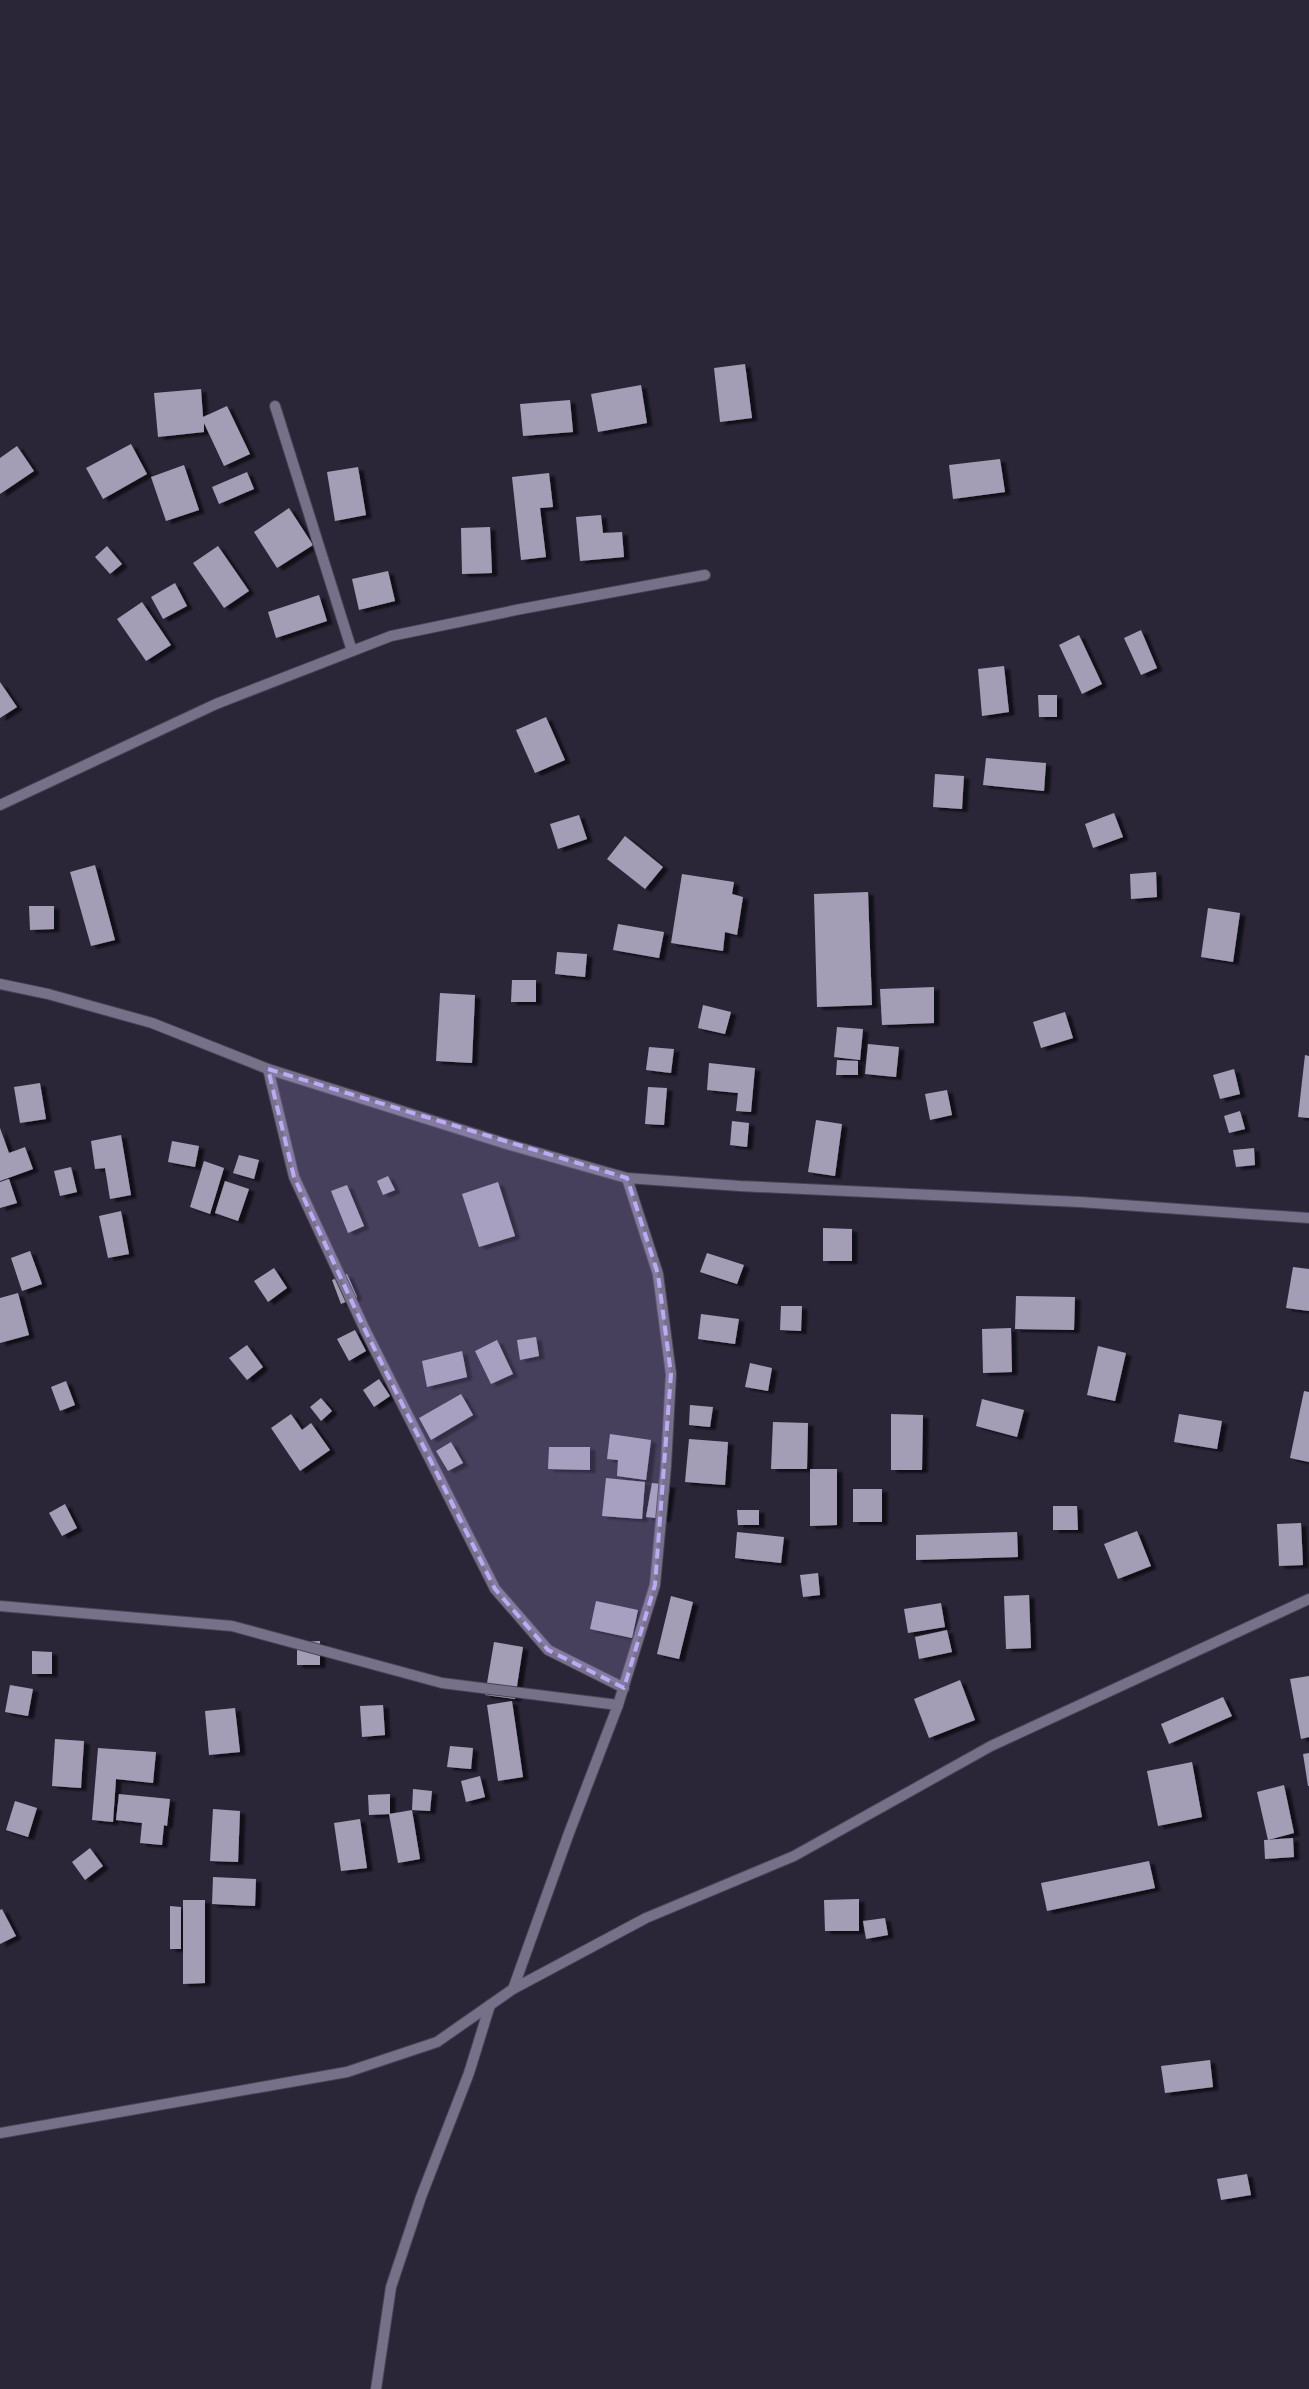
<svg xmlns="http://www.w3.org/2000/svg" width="1309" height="2389" viewBox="0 0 1309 2389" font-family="'DejaVu Sans',sans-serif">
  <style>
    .building { fill: #a39eb5; filter: url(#shadow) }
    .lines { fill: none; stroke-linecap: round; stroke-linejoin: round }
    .street-casing { stroke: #474455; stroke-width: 12 }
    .street { stroke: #767189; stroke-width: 10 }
    .marked { fill: #bda9f5; fill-opacity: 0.2; stroke: #bda9f5; stroke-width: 4; stroke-dasharray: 10 6; stroke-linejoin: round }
  </style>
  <defs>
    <filter id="shadow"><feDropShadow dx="5.5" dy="3" stdDeviation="1" flood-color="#0009"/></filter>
  </defs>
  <rect width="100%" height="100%" fill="#2a2638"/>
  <g class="building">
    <polygon points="745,364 752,418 720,422 714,368"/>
    <polygon points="641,385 647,423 598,432 591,394"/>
    <polygon points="201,389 203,417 227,406 250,454 224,466 204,423 204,432 158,437 154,393"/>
    <polygon points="570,400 573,432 523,436 520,404"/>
    <polygon points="131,444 147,474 103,499 86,468"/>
    <polygon points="17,446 34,471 0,494 0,458"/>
    <polygon points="1000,459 1005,492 953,499 949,465"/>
    <polygon points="184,465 199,510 166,521 151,477"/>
    <polygon points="358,467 366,515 335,521 327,472"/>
    <polygon points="247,472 254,489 219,504 212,487"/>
    <polygon points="549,473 553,507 540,508 546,557 521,560 512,477"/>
    <polygon points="289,508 313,545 277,568 254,532"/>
    <polygon points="601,515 603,533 622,532 624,557 580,561 576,517"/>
    <polygon points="490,527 492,573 462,574 461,528"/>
    <polygon points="107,546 122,564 110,574 95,557"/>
    <polygon points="218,546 249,591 224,608 193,563"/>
    <polygon points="388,571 395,601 359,610 352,579"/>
    <polygon points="175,583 187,606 163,619 151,597"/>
    <polygon points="319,595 327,621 276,638 268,612"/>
    <polygon points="142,602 171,645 146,661 117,619"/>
    <polygon points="1141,630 1157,668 1141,675 1124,638"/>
    <polygon points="1079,635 1102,684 1082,694 1059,645"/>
    <polygon points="1004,666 1009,712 982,716 978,669"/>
    <polygon points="0,682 17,707 0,718"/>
    <polygon points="1038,695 1057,695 1057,717 1039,717"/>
    <polygon points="546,717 565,760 535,773 516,730"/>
    <polygon points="986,758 1046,763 1044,791 983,785"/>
    <polygon points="935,774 964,776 962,809 933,807"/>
    <polygon points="1114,813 1123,837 1093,848 1085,824"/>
    <polygon points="579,815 587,839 558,849 550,824"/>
    <polygon points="625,836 663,867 645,889 607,859"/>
    <polygon points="95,865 115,940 91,946 70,872"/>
    <polygon points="1156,872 1157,897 1131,899 1130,874"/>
    <polygon points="682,874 734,882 732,894 743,897 737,935 725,932 723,951 671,943"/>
    <polygon points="868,892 872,1005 817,1007 814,894"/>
    <polygon points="29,906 54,906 54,929 30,930"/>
    <polygon points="1208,908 1240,913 1233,962 1201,957"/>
    <polygon points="618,924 664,932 659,958 613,950"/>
    <polygon points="557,952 587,954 585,977 555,974"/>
    <polygon points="512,980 536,980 536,1002 511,1002"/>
    <polygon points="934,987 934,1023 882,1025 880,989"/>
    <polygon points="440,993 475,995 472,1063 436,1061"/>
    <polygon points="703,1005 731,1012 725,1034 698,1028"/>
    <polygon points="1065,1012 1073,1038 1041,1048 1033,1022"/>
    <polygon points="837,1027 863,1029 860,1060 834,1057"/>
    <polygon points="868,1044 899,1047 896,1077 865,1074"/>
    <polygon points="649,1047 674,1049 671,1073 646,1070"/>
    <polygon points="1305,1055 1309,1056 1309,1118 1298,1117"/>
    <polygon points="837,1060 858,1061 858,1075 836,1075"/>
    <polygon points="709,1063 755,1068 751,1112 736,1111 738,1093 707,1090"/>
    <polygon points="1234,1069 1240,1094 1220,1099 1213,1075"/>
    <polygon points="40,1083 46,1119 20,1123 14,1087"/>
    <polygon points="648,1087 667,1088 664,1125 645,1124"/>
    <polygon points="947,1090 952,1115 930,1120 925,1094"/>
    <polygon points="1240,1111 1245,1129 1229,1133 1224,1116"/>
    <polygon points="816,1120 842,1124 835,1176 808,1172"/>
    <polygon points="732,1121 749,1123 747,1147 730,1145"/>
    <polygon points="0,1128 9,1153 25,1147 33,1169 0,1181"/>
    <polygon points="121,1135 131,1195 110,1199 105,1168 95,1169 91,1141"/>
    <polygon points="172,1141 199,1146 195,1167 168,1162"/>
    <polygon points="1254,1148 1255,1165 1236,1167 1233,1150"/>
    <polygon points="239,1155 259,1160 254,1179 233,1173"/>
    <polygon points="204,1161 224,1168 210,1214 190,1207"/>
    <polygon points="71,1167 77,1192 60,1196 54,1171"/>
    <polygon points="388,1176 395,1190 383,1195 377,1181"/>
    <polygon points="9,1179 17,1203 0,1208 0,1182"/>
    <polygon points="225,1181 249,1189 238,1221 215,1213"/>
    <polygon points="498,1182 515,1236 479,1247 462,1194"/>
    <polygon points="347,1185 364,1226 348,1233 331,1191"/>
    <polygon points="121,1211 129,1254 108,1258 99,1216"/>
    <polygon points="823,1228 852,1229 852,1261 823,1261"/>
    <polygon points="30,1251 42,1284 22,1291 11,1258"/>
    <polygon points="707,1253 744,1265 737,1284 700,1272"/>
    <polygon points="1293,1267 1309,1269 1309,1311 1286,1308"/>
    <polygon points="274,1268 287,1288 268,1302 254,1281"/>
    <polygon points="347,1274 357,1297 341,1304 332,1280"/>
    <polygon points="18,1293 29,1335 0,1343 0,1298"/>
    <polygon points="1016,1296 1075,1297 1074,1330 1015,1329"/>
    <polygon points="781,1306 802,1306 801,1331 780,1330"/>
    <polygon points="701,1314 739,1319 735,1344 698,1339"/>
    <polygon points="1011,1328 1012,1372 983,1373 982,1329"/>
    <polygon points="355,1330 366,1351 349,1361 337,1339"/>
    <polygon points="536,1337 539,1356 520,1360 517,1340"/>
    <polygon points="497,1340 513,1374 491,1384 475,1351"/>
    <polygon points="247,1345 263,1367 247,1380 229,1358"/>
    <polygon points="1098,1346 1126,1353 1115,1401 1087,1395"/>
    <polygon points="462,1351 467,1377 427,1387 422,1361"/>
    <polygon points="750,1363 772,1368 768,1391 745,1387"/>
    <polygon points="379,1379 390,1396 374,1407 363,1390"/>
    <polygon points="66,1381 75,1405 60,1411 51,1387"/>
    <polygon points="1304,1391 1309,1392 1309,1462 1290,1458"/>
    <polygon points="461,1394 473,1415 431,1440 419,1418"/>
    <polygon points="321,1398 332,1411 321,1421 310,1407"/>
    <polygon points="982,1399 1024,1410 1017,1437 976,1426"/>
    <polygon points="690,1405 713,1407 710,1427 689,1425"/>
    <polygon points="291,1414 302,1430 311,1423 330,1450 300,1471 271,1428"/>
    <polygon points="891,1414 923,1415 922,1470 891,1470"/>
    <polygon points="1179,1414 1222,1421 1217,1449 1174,1442"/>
    <polygon points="773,1422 808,1423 807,1469 771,1469"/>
    <polygon points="610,1434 651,1440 646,1480 617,1476 618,1460 607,1459"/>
    <polygon points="689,1439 728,1442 725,1485 685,1482"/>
    <polygon points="451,1442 463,1463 448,1471 436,1451"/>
    <polygon points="549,1447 590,1447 590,1470 548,1469"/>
    <polygon points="810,1469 837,1469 837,1525 810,1526"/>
    <polygon points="606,1478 645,1482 642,1519 602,1516"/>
    <polygon points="652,1483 670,1485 665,1519 646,1517"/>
    <rect x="853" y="1489" width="29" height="33"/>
    <polygon points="65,1504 77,1528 62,1536 49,1513"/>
    <polygon points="1053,1506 1077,1506 1078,1530 1053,1530"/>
    <polygon points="737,1510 759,1510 759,1525 738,1525"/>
    <polygon points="1301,1523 1303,1565 1279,1566 1277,1524"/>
    <polygon points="1137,1531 1151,1566 1118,1579 1104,1544"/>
    <polygon points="737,1532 784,1537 781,1563 735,1558"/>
    <polygon points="1017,1532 1018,1557 916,1560 916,1535"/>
    <polygon points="818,1573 820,1595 803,1597 800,1575"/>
    <polygon points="1029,1595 1031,1648 1006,1649 1004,1596"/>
    <polygon points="671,1596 693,1602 679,1659 657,1654"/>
    <polygon points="596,1601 638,1610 632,1638 590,1629"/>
    <polygon points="941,1603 945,1627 908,1633 904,1609"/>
    <polygon points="947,1630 952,1652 919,1659 915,1637"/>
    <polygon points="320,1641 320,1665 297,1665 297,1642"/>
    <polygon points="494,1642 523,1647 515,1699 485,1695"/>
    <polygon points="32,1651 52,1652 52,1674 32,1674"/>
    <polygon points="1309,1676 1309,1737 1301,1739 1290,1679"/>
    <polygon points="960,1680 975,1720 929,1738 914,1699"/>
    <polygon points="10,1685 33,1689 28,1716 5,1712"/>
    <polygon points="1223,1697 1232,1716 1169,1744 1161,1724"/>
    <polygon points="512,1701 523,1777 498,1781 487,1705"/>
    <polygon points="383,1705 385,1735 362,1737 360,1706"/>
    <polygon points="235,1708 240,1752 209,1755 205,1711"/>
    <polygon points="55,1739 84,1741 81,1788 52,1786"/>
    <polygon points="450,1746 473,1748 471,1769 447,1767"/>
    <polygon points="98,1748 156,1752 153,1783 116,1779 113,1822 92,1820"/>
    <polygon points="1309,1753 1309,1786 1308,1786 1303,1754"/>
    <polygon points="1192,1762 1202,1817 1158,1826 1147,1771"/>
    <polygon points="480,1776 485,1797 466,1802 461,1781"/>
    <polygon points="1284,1785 1294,1833 1268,1840 1257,1792"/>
    <polygon points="413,1789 432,1791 430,1811 412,1810"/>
    <polygon points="119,1794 170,1799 167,1826 164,1825 162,1845 140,1843 142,1823 116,1820"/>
    <polygon points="390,1794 390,1814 369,1815 368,1795"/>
    <polygon points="15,1801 37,1808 28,1837 6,1830"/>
    <polygon points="213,1809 240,1811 238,1862 210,1861"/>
    <polygon points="412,1810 420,1859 398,1863 389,1814"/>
    <polygon points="360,1819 367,1868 341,1871 334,1823"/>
    <polygon points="1293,1838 1294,1857 1265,1859 1264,1840"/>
    <polygon points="90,1848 103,1866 85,1880 72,1862"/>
    <polygon points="1149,1861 1155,1888 1047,1911 1041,1883"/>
    <polygon points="213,1877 256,1879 255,1906 212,1904"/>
    <polygon points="859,1899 859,1931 825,1931 824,1900"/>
    <polygon points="183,1900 205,1900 205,1983 183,1984"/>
    <polygon points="170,1906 181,1907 181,1949 170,1949"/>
    <polygon points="2,1909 16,1936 0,1944 0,1910"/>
    <polygon points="885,1918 888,1935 866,1939 863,1921"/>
    <polygon points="1210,2060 1213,2087 1165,2093 1161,2066"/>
    <polygon points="1247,2174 1251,2195 1221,2200 1217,2179"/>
  </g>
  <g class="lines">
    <defs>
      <g id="street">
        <polyline points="275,406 352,651"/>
        <polyline points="0,805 216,704 391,636 521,609 705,575"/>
        <polyline points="0,984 48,994 152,1023 268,1069 507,1144 627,1178 740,1186 1080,1202 1309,1218"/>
        <polyline points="268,1069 294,1177 365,1330 495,1589 548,1650 624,1688"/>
        <polyline points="0,1606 232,1626 442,1683 618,1705"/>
        <polyline points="513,1989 569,1833 618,1705 655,1585 666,1466 671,1374 658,1274 627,1178"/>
        <polyline points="0,2133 347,2072 437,2042 513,1989 646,1918 794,1856 991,1746 1309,1599"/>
        <polyline points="376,2389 391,2287 421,2197 469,2073 490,2005"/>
      </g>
    </defs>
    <use href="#street" class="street-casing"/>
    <use href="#street" class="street"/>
  </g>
  <path class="marked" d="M268,1069l359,109 31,96 13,100 -16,211 -31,103 -76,-38 -53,-61 -130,-259 -71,-153z"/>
</svg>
